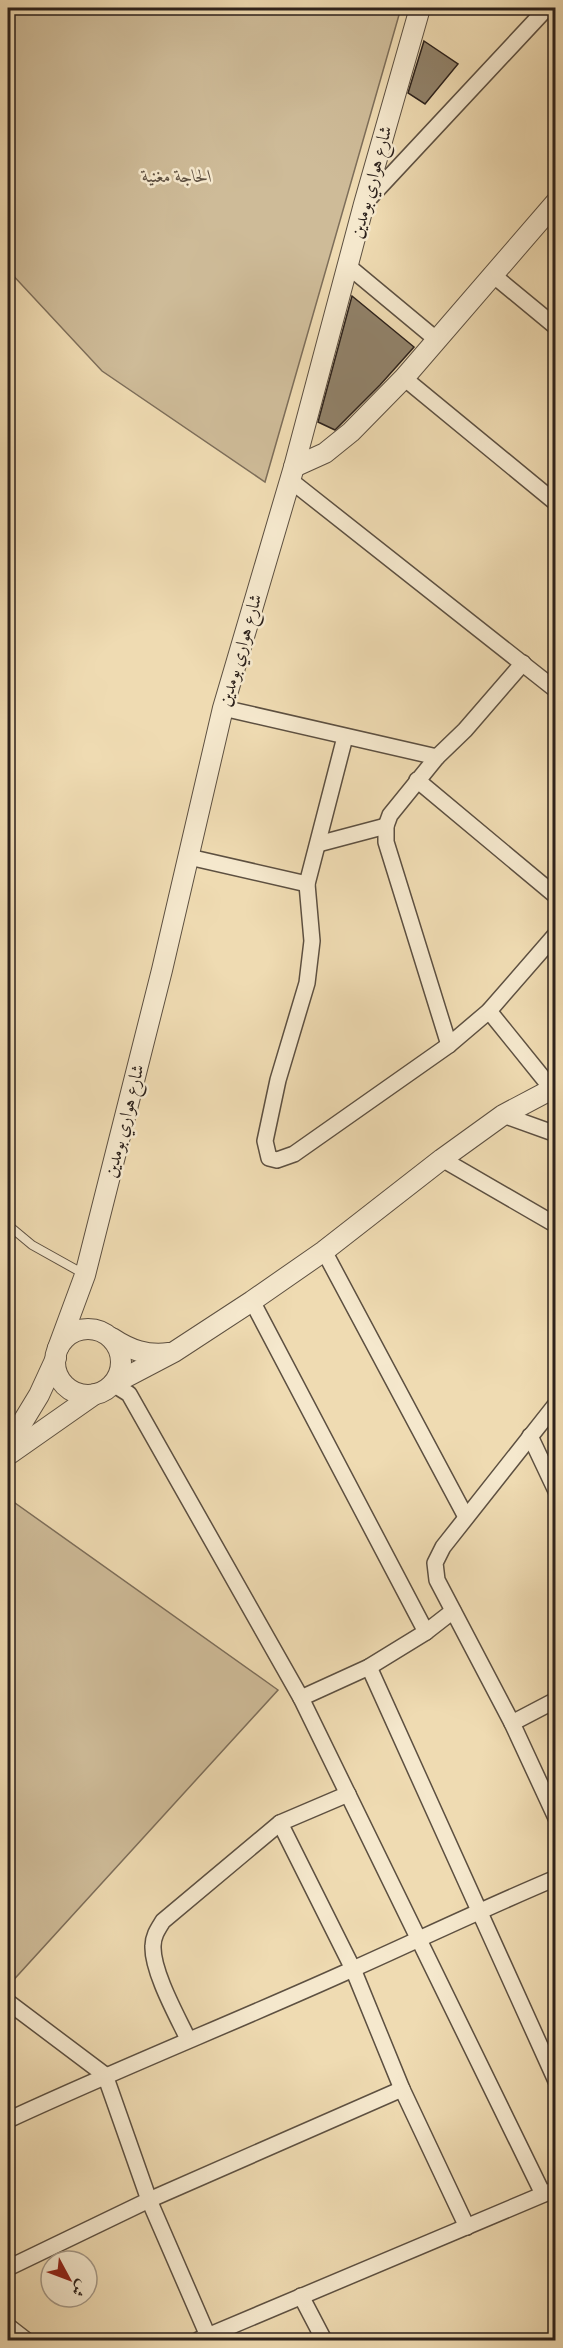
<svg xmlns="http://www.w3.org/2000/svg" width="563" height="2348" viewBox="0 0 563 2348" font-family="'IM FELL Great Primer',Amiri,serif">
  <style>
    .green { fill: #cebb98; stroke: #7d6e5a; stroke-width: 1.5 }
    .building { fill: #91826a; stroke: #2c211b; stroke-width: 1.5 }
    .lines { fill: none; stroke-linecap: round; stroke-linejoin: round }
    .service-casing { stroke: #5d5041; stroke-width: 10 }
    .minor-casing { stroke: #5d5041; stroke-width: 18 }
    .tertiary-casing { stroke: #5d5041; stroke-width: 22 }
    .service { stroke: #f5e8cd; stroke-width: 8 }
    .minor { stroke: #f5e8cd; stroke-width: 15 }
    .tertiary { stroke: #f5e8cd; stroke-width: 20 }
    .labels { text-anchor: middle; stroke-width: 5; stroke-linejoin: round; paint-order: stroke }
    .park-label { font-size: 18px; font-style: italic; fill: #5d4f40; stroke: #f5e8cd }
    .street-label { font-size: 18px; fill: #2c211b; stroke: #f5e8cd }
  </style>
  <rect width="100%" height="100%" fill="#efdbb2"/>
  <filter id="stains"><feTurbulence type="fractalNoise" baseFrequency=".00333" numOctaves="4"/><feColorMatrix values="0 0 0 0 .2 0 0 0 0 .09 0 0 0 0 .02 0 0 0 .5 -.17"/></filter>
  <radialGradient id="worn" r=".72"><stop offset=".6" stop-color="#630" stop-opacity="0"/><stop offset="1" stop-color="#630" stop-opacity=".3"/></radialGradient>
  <g class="green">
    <polygon points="8,8 401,8 265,482 102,371 8,270"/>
    <polygon points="8,1498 278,1690 8,1986"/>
  </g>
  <g class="building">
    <polygon points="424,41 458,64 425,104 408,93"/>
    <polygon points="352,296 414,347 380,385 335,430 318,422"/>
  </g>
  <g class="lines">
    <defs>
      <polyline id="service" points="8,1225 32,1245 84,1274"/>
      <g id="minor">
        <polyline points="364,204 547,8"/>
        <polyline points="348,266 437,340"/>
        <polyline points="493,275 556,327"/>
        <polyline points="404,378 556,503"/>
        <polyline points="290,480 556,690"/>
        <polyline points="223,708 437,757 465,730 523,663"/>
        <polyline points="345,737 307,884 312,941 307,983 278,1080 265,1141 269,1158 277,1160 294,1154 449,1045 489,1011 556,934"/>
        <polyline points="437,757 390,815 386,826 386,842 449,1045"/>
        <polyline points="417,780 556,896"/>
        <polyline points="318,844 386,826"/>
        <polyline points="189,857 307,884"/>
        <polyline points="489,1011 552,1089"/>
        <polyline points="503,1115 556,1134"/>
        <polyline points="442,1159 556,1225"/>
        <polyline points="324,1251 466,1517"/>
        <polyline points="252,1301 426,1632"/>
        <polyline points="113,1384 129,1394 301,1698"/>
        <polyline points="556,1404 443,1547 435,1563 437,1580 512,1723 556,1818"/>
        <polyline points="530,1436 556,1491"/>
        <polyline points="453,1611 426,1632 369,1667 301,1698 543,2194"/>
        <polyline points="369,1667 556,2081"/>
        <polyline points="512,1723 556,1700"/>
        <polyline points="280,1823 353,1969 402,2089 467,2227"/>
        <polyline points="8,2002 105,2075 149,2200 208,2336"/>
        <path d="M188,2039c-11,-23 -36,-68 -35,-93 0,-10 5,-17 10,-25l117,-98 68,-29"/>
        <path d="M8,2120c114,-53 230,-99 345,-151 67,-30 134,-62 203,-91"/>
        <polyline points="8,2268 149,2200 402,2089"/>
        <polyline points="301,2296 324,2340"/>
        <polyline points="8,2326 26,2340"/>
        <polyline points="198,2340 556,2189"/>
      </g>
      <g id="tertiary">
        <polyline points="294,467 325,453 351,432 404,378 556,202"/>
        <circle cx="88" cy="1362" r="33"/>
        <path d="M112,1338c18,12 35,18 57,15"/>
        <polyline points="58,1348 85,1275 162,970 223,708 294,467 364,204 420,8"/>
        <polyline points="113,1384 174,1352 252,1301 324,1251 442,1159 503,1115 556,1087"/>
        <polyline points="8,1446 39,1395 56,1358"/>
        <polyline points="8,1455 95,1394"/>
      </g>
    </defs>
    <use href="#service" class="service-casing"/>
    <use href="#minor" class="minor-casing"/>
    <use href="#tertiary" class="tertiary-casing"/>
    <use href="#service" class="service"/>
    <use href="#minor" class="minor"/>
    <use href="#tertiary" class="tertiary"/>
  </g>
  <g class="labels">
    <g class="park-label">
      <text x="177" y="182">الحاجة مغنية</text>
    </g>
    <g class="street-label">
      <text transform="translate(371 182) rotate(-75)" y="6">شارع هواري بومدين</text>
      <text transform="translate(240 650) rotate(-74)" y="6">شارع هواري بومدين</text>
      <text transform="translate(124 1121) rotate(-76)" y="6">شارع هواري بومدين</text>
    </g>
  </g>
  <rect width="563" height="2348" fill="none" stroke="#efdbb2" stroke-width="30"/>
  <rect x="9" y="9" width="545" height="2330" fill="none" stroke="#2c211b" stroke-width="3"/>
  <rect x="15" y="15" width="533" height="2318" fill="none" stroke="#2c211b" stroke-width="1.5"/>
  <g transform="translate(69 2279) rotate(131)"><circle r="28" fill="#f5e8cd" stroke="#a59886" stroke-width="1.5"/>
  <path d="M0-4.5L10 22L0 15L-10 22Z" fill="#8f2418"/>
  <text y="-9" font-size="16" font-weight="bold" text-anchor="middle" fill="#2c211b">ش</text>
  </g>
  <rect width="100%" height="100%" filter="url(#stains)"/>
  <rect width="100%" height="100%" fill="url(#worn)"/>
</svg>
